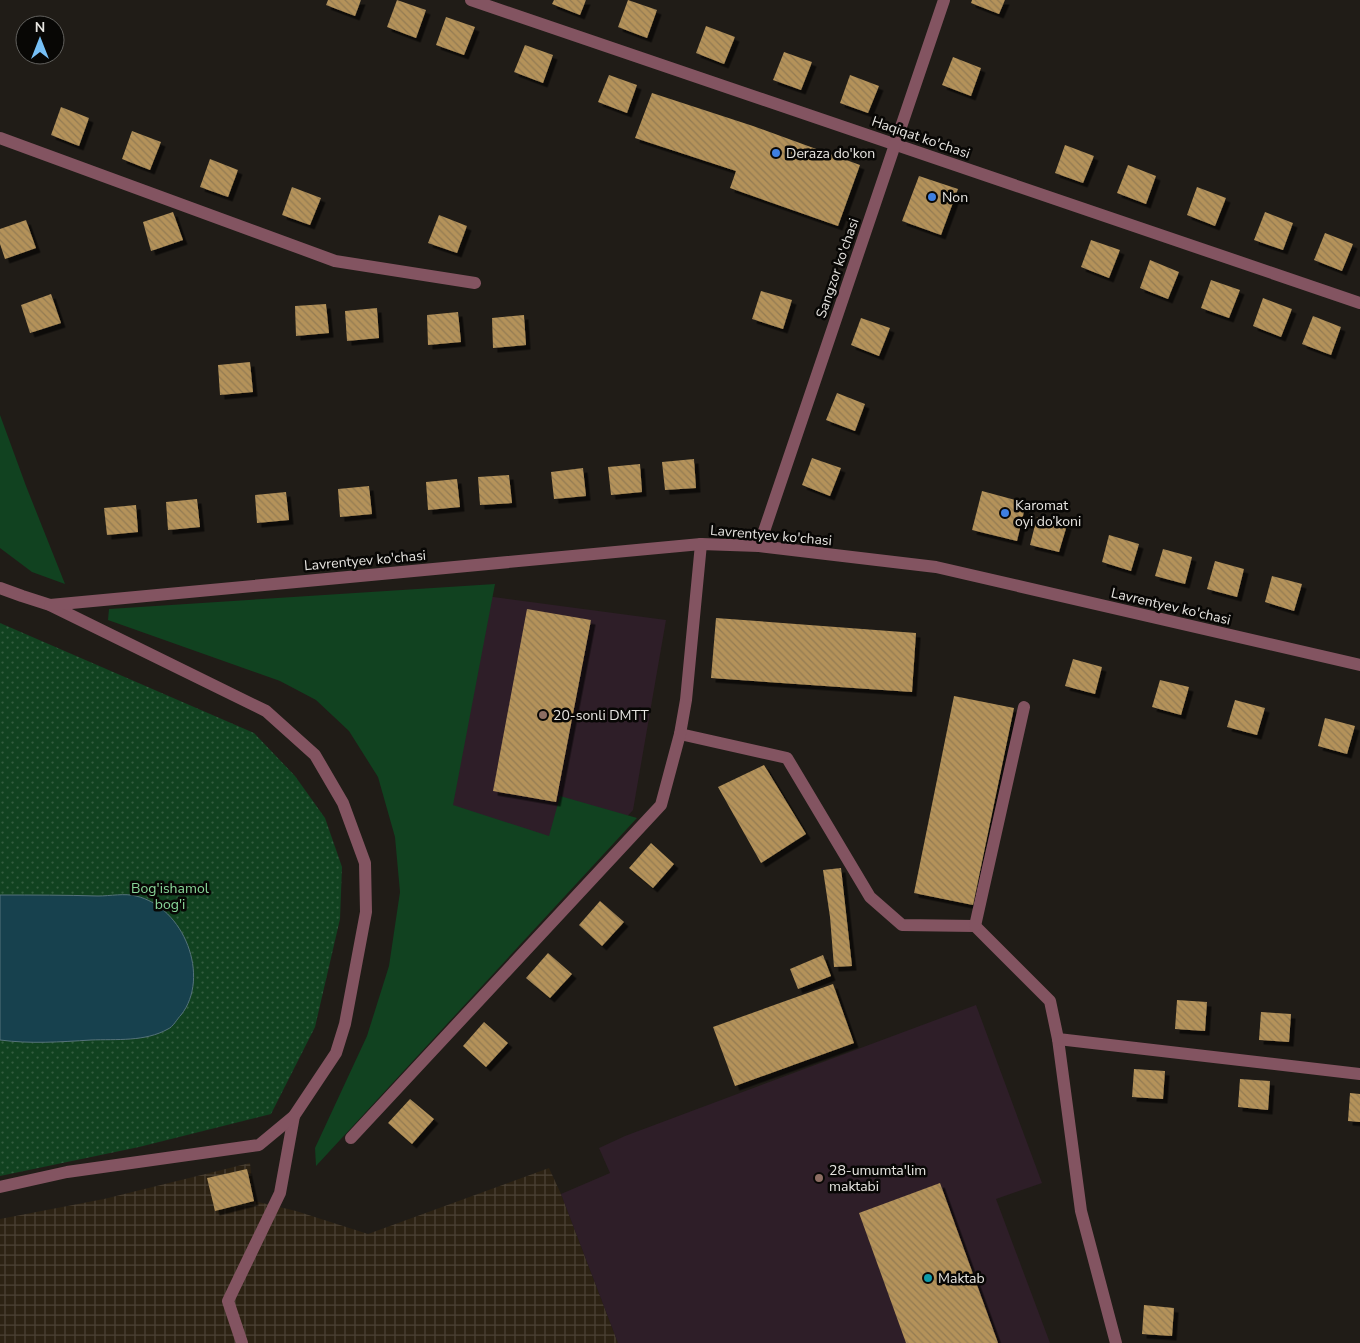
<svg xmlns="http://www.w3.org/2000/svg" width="1360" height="1343" viewBox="0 0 1360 1343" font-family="'Nunito Sans',sans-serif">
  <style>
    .industrial { fill: url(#industrial-grid) }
    .education { fill: #2e1e28 }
    .grass { fill: #114220 }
    .park { fill: url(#park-dots) }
    .water { fill: #17414e; stroke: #55727a }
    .building { fill: url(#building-back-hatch); filter: url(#shadow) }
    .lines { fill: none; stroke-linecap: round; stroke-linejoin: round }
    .service { stroke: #835461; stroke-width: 12 }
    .minor { stroke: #835461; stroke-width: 12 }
    .shop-dot { fill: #3f7fe0; stroke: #080705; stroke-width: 2 }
    .education-dot { fill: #8d6e63; stroke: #080705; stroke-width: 2 }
    .culture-dot { fill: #0f9aa8; stroke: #080705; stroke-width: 2 }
    .labels { text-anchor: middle; stroke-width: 5; stroke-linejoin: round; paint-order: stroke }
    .street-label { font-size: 14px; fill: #e7e5e1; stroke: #080705 }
    .poi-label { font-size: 14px; fill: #e7e5e1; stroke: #080705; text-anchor: start }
    .park-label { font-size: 14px; fill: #89d699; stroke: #080705 }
  </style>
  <defs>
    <pattern id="industrial-grid" width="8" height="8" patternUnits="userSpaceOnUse" patternTransform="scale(1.25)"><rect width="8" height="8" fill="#2c2213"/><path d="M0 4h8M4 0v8" fill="none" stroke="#4b4235"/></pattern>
    <pattern id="park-dots" width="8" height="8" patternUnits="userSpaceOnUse" patternTransform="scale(1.25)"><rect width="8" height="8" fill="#114220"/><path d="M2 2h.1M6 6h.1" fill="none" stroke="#345d40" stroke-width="1.8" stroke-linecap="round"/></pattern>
    <pattern id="building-back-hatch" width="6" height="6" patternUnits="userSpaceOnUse" patternTransform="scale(1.25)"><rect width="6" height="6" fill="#b4925a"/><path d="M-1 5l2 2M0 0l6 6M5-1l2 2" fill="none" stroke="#937b53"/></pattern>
    <filter id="shadow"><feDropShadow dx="4.5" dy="4.5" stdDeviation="0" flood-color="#0009"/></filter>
  </defs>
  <rect width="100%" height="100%" fill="#201c17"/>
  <polygon class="industrial" points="250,1163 254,1201 296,1211 368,1234 549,1168 561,1194 618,1343 0,1343 0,1219 104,1199"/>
  <g class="education">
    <polygon points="464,593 666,620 633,810 476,981 412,941"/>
    <polygon points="976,1005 1042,1183 996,1199 1050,1343 618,1343 561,1194 610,1173 599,1148 625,1136"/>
  </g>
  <g class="grass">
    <polygon points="0,415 26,486 65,584 32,572 0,548"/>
    <polygon points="495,584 453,805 549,836 560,796 637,818 316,1166 315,1148 367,1036 389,966 400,892 395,837 378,777 349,731 316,700 280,681 108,620 109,609"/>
  </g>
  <polygon class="park" points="0,623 254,733 295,776 325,818 342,867 340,919 315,1027 271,1114 139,1147 0,1176"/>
  <path class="water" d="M0,895c33,0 66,0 98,1 12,0 27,-3 38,0 48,11 75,81 45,119 -4,4 -8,12 -13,14 -23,13 -52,10 -77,11 -31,2 -61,4 -91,0z"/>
  <g class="building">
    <polygon points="328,0 361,0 355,16 326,5"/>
    <polygon points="397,0 426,10 416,38 387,27"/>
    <polygon points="554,0 586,0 580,15 552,4"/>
    <polygon points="628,0 657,10 647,38 618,27"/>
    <polygon points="972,0 1005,0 999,14 971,3"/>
    <polygon points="446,17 475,27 464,55 436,45"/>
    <polygon points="706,26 735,37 724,64 696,53"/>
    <polygon points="525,45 553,55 543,83 514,72"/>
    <polygon points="784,52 812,62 801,90 773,80"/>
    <polygon points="953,57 981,68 971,96 942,85"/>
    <polygon points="609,75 637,85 627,113 598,102"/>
    <polygon points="850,75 879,86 868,113 840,103"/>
    <polygon points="652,93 753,126 860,165 838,226 730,188 736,171 635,138"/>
    <polygon points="61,107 89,118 79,146 51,135"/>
    <polygon points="132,131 161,142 150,170 122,159"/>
    <polygon points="1065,145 1094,156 1083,183 1055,173"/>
    <polygon points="210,159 238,170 228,197 200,187"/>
    <polygon points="1128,165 1156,176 1146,204 1117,193"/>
    <polygon points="919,176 958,189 941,235 902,221"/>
    <polygon points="292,187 321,198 310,225 282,215"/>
    <polygon points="1197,187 1226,198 1215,226 1187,215"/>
    <polygon points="173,212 183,240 151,251 143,222"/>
    <polygon points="1265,212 1293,223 1283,250 1254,240"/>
    <polygon points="439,215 467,226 457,253 428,243"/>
    <polygon points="26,220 36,248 5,259 0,244 0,229"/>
    <polygon points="1325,233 1353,244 1342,271 1314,260"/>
    <polygon points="1091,240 1120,250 1109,278 1081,267"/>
    <polygon points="1150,260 1179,272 1168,299 1140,288"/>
    <polygon points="1211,280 1240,290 1229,318 1201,308"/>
    <polygon points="761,291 792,300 783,329 752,319"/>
    <polygon points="51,294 61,323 30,333 21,305"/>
    <polygon points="1263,298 1292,309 1281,337 1253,326"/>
    <polygon points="326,304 329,333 296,336 295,306"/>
    <polygon points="377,308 379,338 347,341 345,311"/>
    <polygon points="458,312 461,342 428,345 427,315"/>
    <polygon points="524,315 526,345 493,348 492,318"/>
    <polygon points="1313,316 1341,327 1331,355 1302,344"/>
    <polygon points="861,318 890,328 879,356 851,345"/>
    <polygon points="250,362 253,392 220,395 218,365"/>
    <polygon points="837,393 865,404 855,431 826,420"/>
    <polygon points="812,458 841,468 830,496 802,485"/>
    <polygon points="694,459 696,488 665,490 662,462"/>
    <polygon points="640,464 642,492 611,495 608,467"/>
    <polygon points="583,468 586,496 554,499 551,472"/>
    <polygon points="509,475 512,503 480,505 478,477"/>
    <polygon points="457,479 460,507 428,510 426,482"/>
    <polygon points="369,486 372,514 340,517 338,489"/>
    <polygon points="982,491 1026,503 1017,541 972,530"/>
    <polygon points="286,492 289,520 257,523 255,495"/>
    <polygon points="197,499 200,527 168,530 166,502"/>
    <polygon points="136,505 138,532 107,535 104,508"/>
    <polygon points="1037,517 1067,525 1059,552 1030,545"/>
    <polygon points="1109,535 1139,544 1131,571 1102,562"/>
    <polygon points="1163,549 1192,557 1185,584 1155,576"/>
    <polygon points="1215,561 1244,569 1237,597 1207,589"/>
    <polygon points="1272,576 1302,584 1294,611 1265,602"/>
    <polygon points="527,609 591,620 556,802 493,791"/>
    <polygon points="716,618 916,633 912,692 711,678"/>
    <polygon points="1073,659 1102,667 1095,694 1065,686"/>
    <polygon points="1160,680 1189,687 1181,715 1152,707"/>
    <polygon points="954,696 1014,708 973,905 914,893"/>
    <polygon points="1235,700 1265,708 1257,735 1227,727"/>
    <polygon points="1325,718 1355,726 1347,754 1318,746"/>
    <polygon points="764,765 806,834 761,863 718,787"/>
    <polygon points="651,843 674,864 653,888 629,868"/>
    <polygon points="841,868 852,966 834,967 830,917 823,870"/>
    <polygon points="600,901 624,922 602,946 579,925"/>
    <polygon points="548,953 572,974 550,998 526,978"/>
    <polygon points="823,955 831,976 798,989 790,969"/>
    <polygon points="833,984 854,1043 735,1086 713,1027"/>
    <polygon points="1177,1000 1207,1002 1205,1031 1175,1029"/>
    <polygon points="1261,1012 1291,1014 1289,1042 1259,1040"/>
    <polygon points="484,1022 508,1043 486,1067 463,1046"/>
    <polygon points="1134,1069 1165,1071 1163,1099 1132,1097"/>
    <polygon points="1240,1079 1270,1081 1268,1110 1238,1107"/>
    <polygon points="1350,1093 1360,1094 1360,1122 1348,1121"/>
    <polygon points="410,1099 434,1119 412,1144 388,1123"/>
    <polygon points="247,1169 254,1201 215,1211 207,1178"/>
    <polygon points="940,1183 998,1343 906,1343 859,1213"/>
    <polygon points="1144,1305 1174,1308 1172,1336 1142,1334"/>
  </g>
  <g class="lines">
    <g class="service">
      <polyline points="680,734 787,758 870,897 902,925 975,926 1050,1001 1058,1039 1081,1211 1116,1343"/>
      <polyline points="975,926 1024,707"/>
      <polyline points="1058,1039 1360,1074"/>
      <polyline points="351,1138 661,805 680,734 686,700 701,544"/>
      <polyline points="242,1343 228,1301 280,1193 294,1116"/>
    </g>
    <g class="minor">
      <polyline points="471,0 1360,303"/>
      <polyline points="0,138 335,261 475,283"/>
      <polyline points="759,546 944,0"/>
      <polyline points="0,588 22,596 50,605 266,711 315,755 343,803 365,863 366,912 345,1024 336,1053 294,1116 259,1145 67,1172 0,1187"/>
      <polyline points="50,605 701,544 759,546 936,567 1360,665"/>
    </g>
  </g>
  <g class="shop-dot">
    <circle cx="776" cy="153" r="5"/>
    <circle cx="932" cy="197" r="5"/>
    <circle cx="1005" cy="513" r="5"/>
  </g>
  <g class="education-dot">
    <circle cx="543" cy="715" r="5"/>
    <circle cx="819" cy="1178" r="5"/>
  </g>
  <circle class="culture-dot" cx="928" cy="1278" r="5"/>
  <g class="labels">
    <g class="street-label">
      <text transform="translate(921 137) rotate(19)" y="5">Haqiqat ko'chasi</text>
      <text transform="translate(837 268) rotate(-71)" y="5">Sangzor ko'chasi</text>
      <text transform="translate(771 535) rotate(5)" y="5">Lavrentyev ko'chasi</text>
      <text transform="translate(365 560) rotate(-5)" y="5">Lavrentyev ko'chasi</text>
      <text transform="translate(1171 606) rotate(13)" y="5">Lavrentyev ko'chasi</text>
    </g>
    <g class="poi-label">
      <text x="786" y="158">Deraza do'kon</text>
      <text x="942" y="202">Non</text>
      <text x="1015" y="510">Karomat<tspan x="1015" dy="16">oyi do’koni</tspan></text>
      <text x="553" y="720">20-sonli DMTT</text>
      <text x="829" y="1175">28-umumta'lim<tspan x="829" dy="16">maktabi</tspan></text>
      <text x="938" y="1283">Maktab</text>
    </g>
    <g class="park-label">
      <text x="170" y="893">Bog'ishamol<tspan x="170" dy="16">bog'i</tspan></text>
    </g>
  </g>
  <g transform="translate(40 40)"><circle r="24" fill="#080705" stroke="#61605d"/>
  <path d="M0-4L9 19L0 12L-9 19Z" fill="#77c0f7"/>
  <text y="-8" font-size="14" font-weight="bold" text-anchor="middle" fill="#e7e5e1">N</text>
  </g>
</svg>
